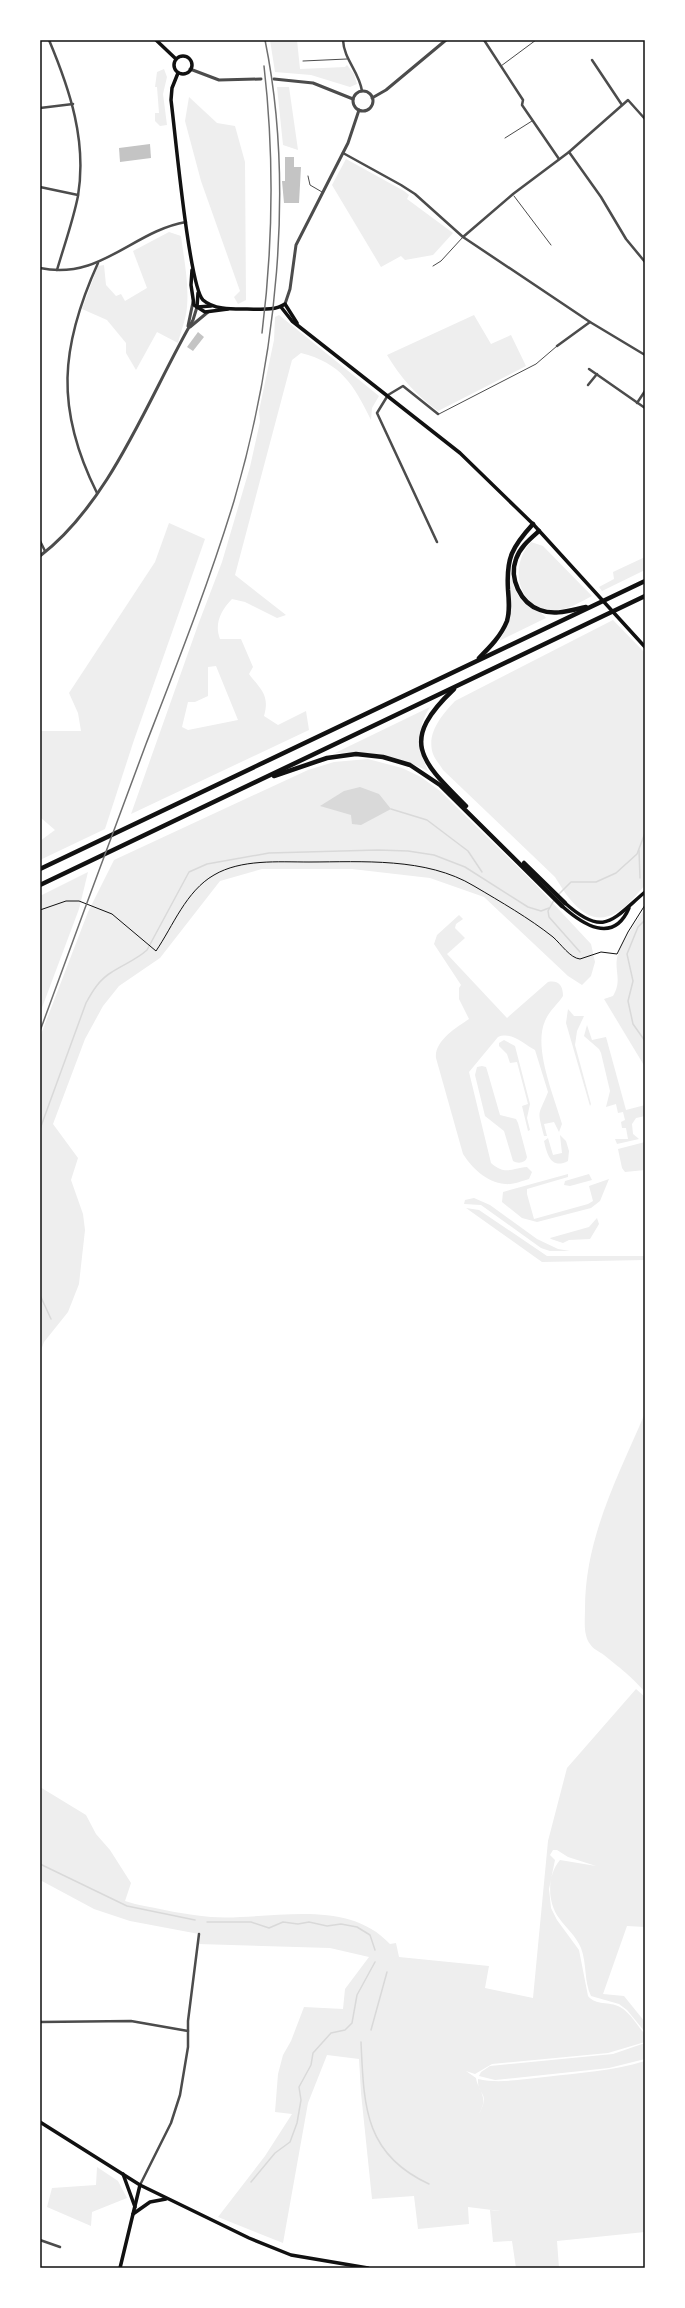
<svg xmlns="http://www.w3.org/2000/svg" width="685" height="2308" viewBox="0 0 685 2308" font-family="'Times New Roman',serif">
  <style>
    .green { fill: #eee; fill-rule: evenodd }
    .water { fill: #d9d9d9 }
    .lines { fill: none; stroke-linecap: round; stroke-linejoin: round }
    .stream { stroke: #d9d9d9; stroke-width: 1.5 }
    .building { fill: #c4c4c4 }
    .path { stroke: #111; stroke-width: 1 }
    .service { stroke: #4c4c4c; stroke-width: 1 }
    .minor { stroke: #4c4c4c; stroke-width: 2.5 }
    .tertiary { stroke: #4c4c4c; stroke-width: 3 }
    .secondary { stroke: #111; stroke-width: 3.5 }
    .motorway { stroke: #111; stroke-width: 4.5 }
    .rail { stroke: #707070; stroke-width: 1.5 }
    .neatline { fill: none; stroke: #111; stroke-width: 1.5 }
  </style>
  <rect width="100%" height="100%" fill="#fff"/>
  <g class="green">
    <polygon points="270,40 297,40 300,69 345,67 347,65 354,74 357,84 350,87 311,75 275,72"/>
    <polygon points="164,69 167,77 163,94 167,125 160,126 155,121 155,113 159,113 157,87 155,87 157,72"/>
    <polygon points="277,87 289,87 298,150 283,145"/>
    <polygon points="189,97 217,123 235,126 245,162 246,300 238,304 234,297 240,291 201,181 185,121"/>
    <polygon points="346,159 404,191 409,195 407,199 453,233 433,255 405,260 401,256 381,267 332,185"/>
    <path d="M169,232l12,4c3,23 8,48 6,71 -1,12 -6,24 -9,36l-21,-11 -21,38 -10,-17v-10l-19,-23 -25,-11 16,-43 6,-1 2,20 10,11 5,-2 4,7 22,-13 -14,-37z"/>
    <path d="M279,315l100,81 -7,12 -1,12c-17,-35 -30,-57 -70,-67l-9,7 -57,215 51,40 -9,3 -32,-16 -13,-3c-11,11 -18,25 -12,40h21l12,28 -4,7c12,16 21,21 15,42l14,9 28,-14 3,19 -178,84 67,-189 24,-63 28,-95 10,-45 -1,-11 15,-71 1,-23zM216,666l22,54 -50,10 -6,-3 6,-25h7l13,-6v-29z"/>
    <path d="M474,315l17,29 20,-9 15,31 -88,45c-21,-15 -38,-34 -51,-56z"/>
    <polygon points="169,523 205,539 134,740 105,829 40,860 40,841 55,830 40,817 40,731 81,731 78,713 69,693 155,562"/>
    <path d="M527,535c-1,3 -6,7 -9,11 -12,19 -8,43 7,58 6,6 17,7 21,14l-47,23c27,-39 -8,-69 28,-106z"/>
    <path d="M531,542l12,4 49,50c-10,5 -22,13 -34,14 -39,3 -51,-42 -27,-68z"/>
    <polygon points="645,557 645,570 602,591 599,587 614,579 613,572"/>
    <path d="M613,620l32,33v232c-8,9 -18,22 -29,28 -29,16 -48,-15 -61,-36l-112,-107c-3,-5 -8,-11 -10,-16 -7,-21 9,-39 22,-53z"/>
    <path d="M430,707c-14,21 -12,42 -2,64 -36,-17 -53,-19 -93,-18z"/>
    <polygon points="368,759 402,768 421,777 440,791 535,884 591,944 595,962 591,976 582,985 568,976 484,897 430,878 352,869 262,869 220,881 160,958 119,986 103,1006 85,1039 53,1124 78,1158 71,1180 83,1214 85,1230 79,1284 68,1312 44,1342 40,1353 40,1037 88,912 114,860 308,770 334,762"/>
    <polygon points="88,872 79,909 40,1013 40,896"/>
    <path d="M645,909v158l-41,-68 9,-3c10,-16 0,-26 5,-42 5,-12 19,-35 27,-45z"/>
    <path d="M459,915l4,4 -7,5 -1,4 10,10 -18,16 60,64 41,-36c11,-2 15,4 15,14 -6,9 -14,15 -18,25 -12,27 9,75 17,103l-3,8 -5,-10 -10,2 3,12h-3c-7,-27 -6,-19 4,-44l-13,-42c-11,-6 -24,-19 -37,-13l-29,35 22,91c15,13 20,5 36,4l5,5 -3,7c-7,2 -17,6 -24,5 -19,-2 -33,-16 -42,-30l-27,-96c-2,-17 21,-31 33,-39l-10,-20v-11l2,-3 -27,-41 3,-9z"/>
    <polygon points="568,1009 574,1016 584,1016 577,1031 575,1045 591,1104 590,1106 566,1023"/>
    <polygon points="587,1025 592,1040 606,1037 626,1110 645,1105 645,1116 636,1118 632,1124 633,1134 639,1139 617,1144 615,1139 628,1139 626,1128 622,1128 621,1122 625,1120 623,1112 618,1113 616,1104 606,1107 610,1091 601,1053 599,1049 584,1036"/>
    <polygon points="504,1040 515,1046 530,1104 527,1118 530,1130 528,1131 522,1106 528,1104 517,1062 510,1063 507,1054 499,1046 499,1043"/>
    <path d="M482,1066l4,1 1,3 13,45 16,4 2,4 9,34c-1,6 -9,7 -14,4l-9,-30 -19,-15 -10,-41 2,-8z"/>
    <path d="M560,1135l6,6 3,10 -1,10c-17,9 -21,-7 -24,-20l4,-3 5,17 9,-2z"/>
    <polygon points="645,1142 645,1170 625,1172 622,1168 618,1149"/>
    <polygon points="568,1174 568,1177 527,1189 527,1194 534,1219 588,1204 593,1201 589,1186 609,1179 600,1201 591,1208 537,1222 522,1218 502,1202 503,1192"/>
    <polygon points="589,1174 592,1180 570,1186 564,1185 565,1181"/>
    <polygon points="474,1198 490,1205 537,1239 558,1249 570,1251 550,1251 541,1248 481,1205 464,1204 465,1200"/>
    <polygon points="466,1208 479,1210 547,1256 645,1256 645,1260 542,1262"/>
    <polygon points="597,1218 599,1224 590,1239 569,1240 563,1243 551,1239 550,1238 589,1227"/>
    <path d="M645,1413v279c-12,-14 -26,-25 -41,-37 -4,-3 -11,-6 -14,-11 -7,-9 -5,-24 -5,-35 0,-72 33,-132 60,-196z"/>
    <path d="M636,1689l9,8v230l-18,-1 -24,68 21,2 21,26v10l-18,-22 -8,-6 -28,-8c-7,-14 -4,-32 -10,-48 -5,-12 -15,-20 -22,-30 -12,-16 -12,-43 1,-58l36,6 -28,-9 -11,-7h-4l-3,5 5,5 -6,29 2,19 6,12 22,30 9,46c8,10 21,5 32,11 11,6 17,19 25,27v8l-37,11 -116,11 -17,10 -9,-3 10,7c1,9 9,16 7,26 -1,4 -3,7 -4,10 12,-23 -2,-18 -1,-35 21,5 45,0 67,-2 34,-4 67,-6 100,-16v171l-88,9 2,27h-43l-4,-27 -19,1 -3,-32 10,1 -32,-4 1,17 -51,5 -4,-33 -42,3 -11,-106 -2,-34 -32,-4 -19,48 -25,140 -65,-26 47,-61 27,-42 -17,-2 3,-38 5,-19 8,-14 13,-34 39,2 2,-20 24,-32 -39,-9 -132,-4 1,-10 -69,-13 -36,-12 -54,-29v-93l46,28 10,19 14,16 21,33 -6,18 10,3c25,5 51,11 76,13 58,4 134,-21 179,27l6,-1 3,14 90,9 -4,22 48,10 15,-157 19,-73z"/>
    <polygon points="645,2043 645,2059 609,2068 495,2080 479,2076 481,2072 490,2066 613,2054"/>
    <polygon points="97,2167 118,2181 127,2198 92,2212 91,2226 47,2207 52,2188 96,2185"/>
  </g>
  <polygon class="water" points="360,787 379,794 391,809 361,825 352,824 351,815 320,806 344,791"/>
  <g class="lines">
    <g class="stream">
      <polyline points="391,809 427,820 468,851 482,872"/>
      <polyline points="639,850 640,878"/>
      <polyline points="559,894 571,882 596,882 616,873 637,854 645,833"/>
      <polyline points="554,900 548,911 549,917 580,952"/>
      <polyline points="645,920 638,927 627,954 633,981 628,1001 633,1024 645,1041"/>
      <path d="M40,1129l46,-126c7,-13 14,-24 26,-31 12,-8 24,-12 35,-22l42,-78 18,-8 62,-11 109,-3 30,1 26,4 31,12 63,40 13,4 8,-3"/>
      <polyline points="40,1295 51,1319"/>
      <polyline points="40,1864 127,1906 195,1920"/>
      <polyline points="207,1922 251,1922 269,1928 283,1922 298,1924 309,1922 327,1926 341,1924 357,1927 370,1935 375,1950"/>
      <polyline points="371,2030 387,1972"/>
      <path d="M361,2042c3,64 3,112 68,142"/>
      <polyline points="251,2182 275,2153 290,2142 297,2123 301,2100 299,2087 311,2065 313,2053 331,2033 345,2030 352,2023 357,1995 375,1962"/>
    </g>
  </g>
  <g class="building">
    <polygon points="150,144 151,158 120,162 119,148"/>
    <polygon points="285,157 294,157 294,167 301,167 299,203 284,203 282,181 285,181"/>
    <polygon points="198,332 204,337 193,351 187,347"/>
  </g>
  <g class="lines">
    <path class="path" d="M40,910l26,-9h13l33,13 44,37c17,-25 30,-60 58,-76 27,-16 64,-13 95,-13 53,0 117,-5 165,24 27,16 55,32 79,51 8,7 17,21 27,22l21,-7 16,2 11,-22 17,-27"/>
    <g class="service">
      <polyline points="303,61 347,59"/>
      <polyline points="501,66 536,40"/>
      <polyline points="505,138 532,121"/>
      <polyline points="308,176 310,185 322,192"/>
      <polyline points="514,196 551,245"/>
      <polyline points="433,266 441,261 463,237"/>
      <polyline points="439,414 536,364 557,346"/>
    </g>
    <g class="minor">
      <path d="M49,40c21,50 38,101 29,156 -5,25 -14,50 -21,74"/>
      <path d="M343,40c1,20 16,31 19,51"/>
      <polyline points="484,40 523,100 522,105 559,159"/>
      <polyline points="592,60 622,105"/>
      <polyline points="40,108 73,104"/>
      <polyline points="569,152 601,197 626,239 645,262"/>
      <polyline points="343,153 401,185 415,194 463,237 590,322 645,355"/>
      <polyline points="40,187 78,195"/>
      <polyline points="463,237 513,194 569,152 628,100 645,119"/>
      <path d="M40,268c60,13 93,-37 146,-46"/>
      <polyline points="557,346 590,322"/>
      <polyline points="589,369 645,408"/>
      <polyline points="588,385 597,374"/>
      <polyline points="637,403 645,391"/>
      <path d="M97,493c-42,-84 -37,-146 1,-230"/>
      <polyline points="40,541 45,551"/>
      <polyline points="437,542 377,413 388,395 403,386 438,414"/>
      <polyline points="40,2022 131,2021 188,2031"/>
      <polyline points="140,2185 171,2123 180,2095 188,2047 188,2021 199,1934"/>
      <polyline points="40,2240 60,2247"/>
    </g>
    <g class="tertiary">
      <polyline points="190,69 219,80 261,79"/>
      <polyline points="274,79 313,83 353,99"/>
      <circle cx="363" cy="101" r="10"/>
      <polyline points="372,98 386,90 446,40"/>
      <polyline points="285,304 290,289 296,245 348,143 359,110"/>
      <polyline points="188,326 193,302"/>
      <polyline points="190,327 208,312"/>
      <path d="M40,556c71,-54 109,-160 153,-236l4,-13"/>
    </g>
    <g class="secondary">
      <polyline points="156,40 176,59"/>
      <circle cx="183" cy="65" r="9"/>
      <path d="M178,73l-6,15 -1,12c4,30 18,186 32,200 11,10 31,9 44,9 12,0 28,2 38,-5l12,19"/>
      <polyline points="192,270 191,285 194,305 205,312 228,309"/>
      <polyline points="197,307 211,306"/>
      <polyline points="197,307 198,293"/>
      <polyline points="281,307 292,321 460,453 533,524 645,647"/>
      <path d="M565,903c39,35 47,17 80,-11"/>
      <path d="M562,906c20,18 51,39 67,2"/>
      <polyline points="40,2122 140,2185 249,2238 291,2255 368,2268"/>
      <polyline points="123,2174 135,2207"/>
      <polyline points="133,2214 150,2202 166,2199"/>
      <polyline points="120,2268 140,2185"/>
    </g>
    <g class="motorway">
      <path d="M539,531c-9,8 -19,16 -23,28 -7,19 4,44 24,51 15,6 31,0 46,-3"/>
      <path d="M479,658c11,-11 22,-22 28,-37 3,-10 2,-20 1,-31 -2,-32 4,-43 25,-66"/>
      <path d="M454,689c-55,52 -34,71 12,117"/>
      <polyline points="274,776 327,758 356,754 383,757 410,765 440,785 562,906"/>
      <polyline points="524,863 565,903"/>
      <polyline points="40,869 645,581"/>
      <polyline points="40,885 645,596"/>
    </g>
    <g class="rail">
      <path d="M262,333c11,-88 12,-180 2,-267"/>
      <path d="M40,1031c35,-96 70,-191 106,-287 31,-80 63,-161 88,-243 42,-143 61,-314 31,-461"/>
    </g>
  </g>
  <rect width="685" height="2308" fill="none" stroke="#ffffff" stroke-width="82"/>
  <rect x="41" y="41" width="603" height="2226" class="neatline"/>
</svg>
